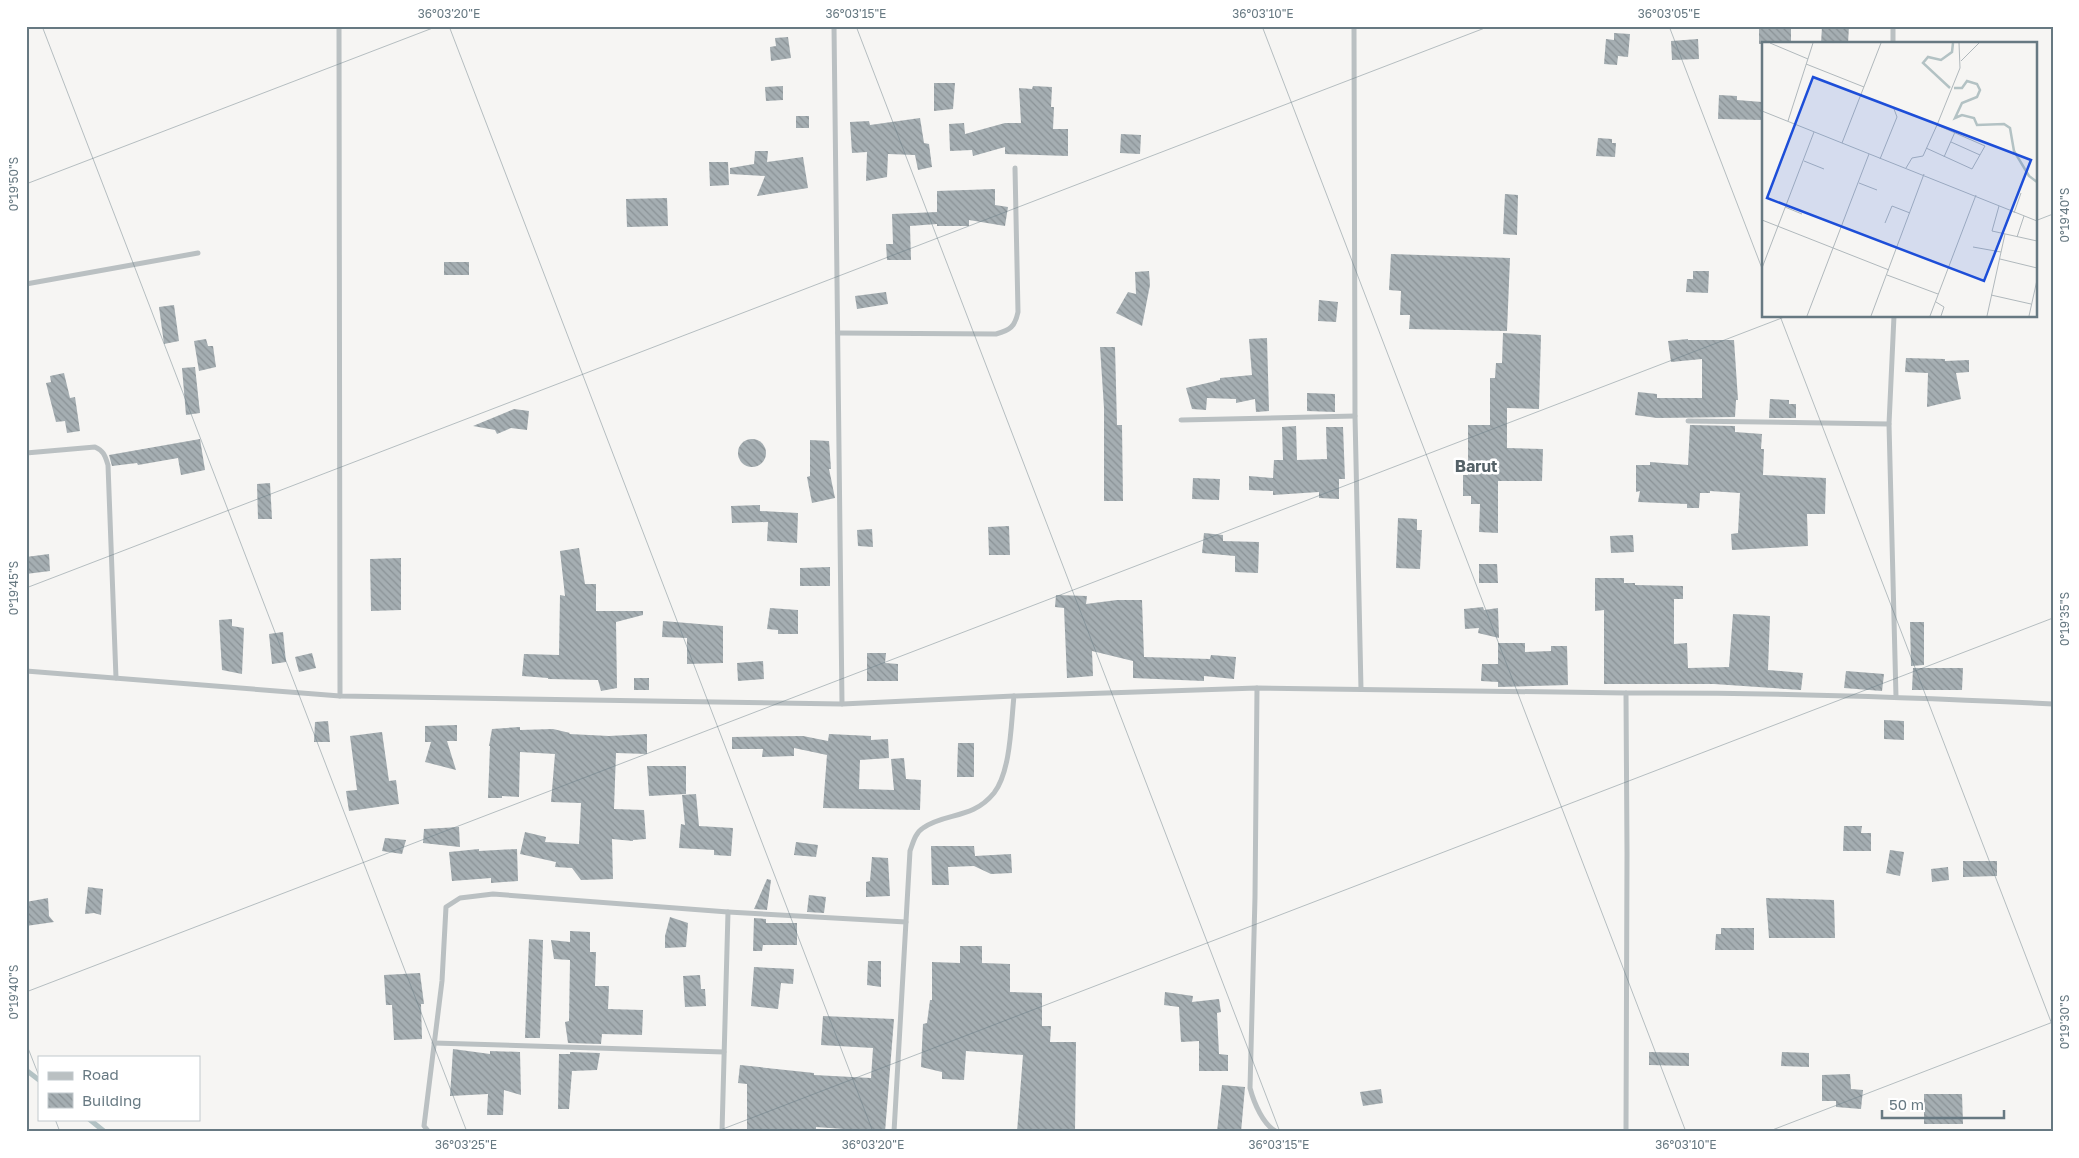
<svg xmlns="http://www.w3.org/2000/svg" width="2079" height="1158" viewBox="0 0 2079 1158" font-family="'Golos Text',sans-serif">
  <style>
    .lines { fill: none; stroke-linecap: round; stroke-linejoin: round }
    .stream { stroke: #b3c2c4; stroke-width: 5 }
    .building { fill: url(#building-back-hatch) }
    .street { stroke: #bac0c2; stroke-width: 5 }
    .ticks { fill: none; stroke: #677982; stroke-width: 1; stroke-opacity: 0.45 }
    .labels { text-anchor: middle; stroke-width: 5; stroke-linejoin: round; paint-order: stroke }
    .quarter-label { font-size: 16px; font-weight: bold; fill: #546167; stroke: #fff }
    .inset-river { fill: none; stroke: #b3c2c4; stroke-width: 2.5 }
    .inset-road { fill: none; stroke: #b0b8bc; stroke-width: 1 }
    .view { fill: #1d4ed8; fill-opacity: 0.15; stroke: #1d4ed8; stroke-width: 2.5 }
    .inset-edge { fill: none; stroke: #677982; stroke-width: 2.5 }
    .neatline { fill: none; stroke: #677982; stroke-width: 2 }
    .ticks-label { font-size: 12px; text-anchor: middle; fill: #677982 }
  </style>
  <defs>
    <pattern id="building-back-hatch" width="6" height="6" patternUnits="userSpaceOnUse" patternTransform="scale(1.25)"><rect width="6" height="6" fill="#a5aeb2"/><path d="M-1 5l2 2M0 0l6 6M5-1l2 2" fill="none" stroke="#8a9296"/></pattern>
  </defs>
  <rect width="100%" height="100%" fill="#f6f5f3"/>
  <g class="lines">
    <g class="stream">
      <polyline points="26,1070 39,1080"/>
      <polyline points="89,1119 105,1132"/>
    </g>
  </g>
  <g class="building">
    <rect x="1759" y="26" width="32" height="18"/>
    <polygon points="1822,26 1849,26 1848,44 1821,44"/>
    <polygon points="1614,33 1630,34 1628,57 1618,56 1617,65 1604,64 1606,39 1614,40"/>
    <polygon points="788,37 791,58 771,61 770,47 776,46 775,38"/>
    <polygon points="1698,39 1699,59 1672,60 1671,41"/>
    <polygon points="934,83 955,83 953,109 934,111"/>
    <polygon points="783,86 783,100 766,101 765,87"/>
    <polygon points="1033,86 1052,87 1051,107 1054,107 1053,129 1068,129 1068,156 1005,154 1005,147 973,156 972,150 950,151 949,124 964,123 965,134 1005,123 1021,123 1019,88 1032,89"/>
    <polygon points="1719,95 1737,96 1737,100 1762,102 1761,120 1718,119"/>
    <rect x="796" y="116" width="13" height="12"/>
    <polygon points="920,118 924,143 929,144 932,167 918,170 915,155 888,154 887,177 866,181 867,152 852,153 850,122 869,121 870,125"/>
    <polygon points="1121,134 1141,135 1140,154 1120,153"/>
    <polygon points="1598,138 1612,139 1612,143 1616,143 1615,157 1596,156"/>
    <polygon points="755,151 768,151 767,162 803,157 808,188 757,196 765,176 730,174 730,168 754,164"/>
    <polygon points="709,162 728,162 729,185 710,186"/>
    <polygon points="995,189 995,205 1008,207 1005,226 969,220 969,226 937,226 937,224 910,226 911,260 887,260 886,244 893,244 892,214 937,212 937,191"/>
    <polygon points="1505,194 1518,195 1517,235 1503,234"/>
    <polygon points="667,198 668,226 627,227 626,199"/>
    <polygon points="1391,254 1510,258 1507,331 1409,329 1410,315 1400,315 1401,291 1389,290"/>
    <rect x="444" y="262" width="25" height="13"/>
    <polygon points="1149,271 1150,285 1142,326 1116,313 1128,292 1136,294 1135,272"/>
    <polygon points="1693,271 1709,271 1708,293 1686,292 1687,279 1693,279"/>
    <polygon points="886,292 888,304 857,309 855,296"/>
    <polygon points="1319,300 1338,302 1336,322 1318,321"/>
    <polygon points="174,305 179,341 164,344 159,307"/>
    <polygon points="1503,333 1541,335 1539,409 1507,408 1507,448 1543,449 1542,481 1498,481 1498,533 1479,532 1480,504 1471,504 1471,496 1463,496 1463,475 1468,475 1468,425 1490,425 1490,378 1495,378 1496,363 1502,363"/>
    <polygon points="1267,338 1269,411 1256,412 1255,399 1236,403 1236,399 1207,398 1206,410 1192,409 1186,388 1220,380 1220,378 1252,375 1249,339"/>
    <polygon points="206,339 208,346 213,346 216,367 199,371 194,341"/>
    <polygon points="1688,339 1688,340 1734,340 1738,400 1736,400 1735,417 1657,418 1635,415 1638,392 1657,394 1657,398 1702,398 1702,359 1671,362 1668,341"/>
    <polygon points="1100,347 1115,347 1117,425 1122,425 1123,501 1104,501 1104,408"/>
    <polygon points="1906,358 1945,359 1945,361 1969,360 1969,372 1956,373 1961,399 1927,407 1928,373 1905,372"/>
    <polygon points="195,367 200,413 186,415 182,368"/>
    <polygon points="64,373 70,398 75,397 80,431 67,433 65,421 56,422 46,383 51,382 50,376"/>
    <polygon points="1307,393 1335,394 1335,412 1307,411"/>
    <polygon points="1770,399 1789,400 1789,404 1796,404 1796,418 1769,418"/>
    <polygon points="514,409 529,411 527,430 511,428 497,434 495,430 473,426"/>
    <polygon points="1690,425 1735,426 1735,432 1762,434 1761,449 1764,449 1763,475 1826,478 1825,514 1807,514 1808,546 1732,550 1731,534 1738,533 1740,493 1710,491 1710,493 1700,493 1699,508 1687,508 1687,504 1638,502 1640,491 1636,492 1636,465 1650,465 1650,462 1688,465"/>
    <polygon points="1296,426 1297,460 1327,459 1326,427 1343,427 1345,479 1339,479 1339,499 1319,498 1319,492 1273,495 1273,491 1249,490 1249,476 1273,478 1274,460 1283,460 1282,427"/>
    <polygon points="200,439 205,470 181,475 178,458 138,465 137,463 112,466 109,455"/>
    <circle cx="752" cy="453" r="14"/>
    <polygon points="810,440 829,441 831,469 829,469 835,498 812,503 807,477 810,476"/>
    <polygon points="1193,478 1220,479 1219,500 1192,499"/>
    <polygon points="270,483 272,519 258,519 257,484"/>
    <polygon points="760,505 760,511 798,513 797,543 767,541 768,522 732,523 731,506"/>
    <polygon points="1398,518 1417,519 1417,530 1422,530 1420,569 1396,568"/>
    <polygon points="1009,526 1010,555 989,555 988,527"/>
    <polygon points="872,529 873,547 858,546 857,530"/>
    <polygon points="1204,533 1223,535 1223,541 1259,542 1258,573 1235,572 1235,556 1202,553"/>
    <polygon points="1633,535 1634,552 1611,553 1610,536"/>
    <polygon points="579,548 585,584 596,584 596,611 643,611 643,615 616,622 617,688 601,691 598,680 548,679 548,678 522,676 524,654 559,655 560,595 565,596 560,551"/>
    <polygon points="49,554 50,571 26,574 26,557"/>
    <polygon points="401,558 401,610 371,611 370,559"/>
    <polygon points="1479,564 1497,564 1498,583 1479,583"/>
    <polygon points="830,567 830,586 800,586 800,568"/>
    <polygon points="1595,578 1624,578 1624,583 1635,583 1635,585 1683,586 1683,599 1674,599 1674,644 1687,643 1688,668 1729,667 1733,614 1770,616 1768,670 1803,673 1801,690 1714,684 1604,684 1604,610 1595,611"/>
    <polygon points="1056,595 1087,596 1086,604 1117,600 1142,600 1144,657 1210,659 1211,655 1236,657 1234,679 1204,676 1204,681 1133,678 1133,661 1092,651 1093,676 1067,678 1064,608 1055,607"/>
    <polygon points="1483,607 1484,610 1498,608 1499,638 1478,633 1479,628 1465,629 1464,609"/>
    <polygon points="770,608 798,610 798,634 778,634 778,630 767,629"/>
    <polygon points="232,619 232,626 244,628 242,674 222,670 219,620"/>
    <polygon points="663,621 723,626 723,663 687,664 687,638 662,637"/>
    <polygon points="1910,622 1924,622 1924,665 1911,666"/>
    <polygon points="283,632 286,662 272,664 269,634"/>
    <polygon points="1498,643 1525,643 1525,652 1551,651 1551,646 1567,646 1568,685 1498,687 1498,682 1481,681 1482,664 1498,664"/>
    <polygon points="312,653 316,668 299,672 295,657"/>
    <polygon points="867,653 886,653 885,663 898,664 898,681 867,681"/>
    <polygon points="763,661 764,679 738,681 737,663"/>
    <polygon points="1913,668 1963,668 1962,690 1912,690"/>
    <polygon points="1846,671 1884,674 1882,691 1844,688"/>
    <rect x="634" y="678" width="15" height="12"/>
    <polygon points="1884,720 1904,721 1904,740 1884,739"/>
    <polygon points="328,721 330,742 314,742 315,722"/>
    <polygon points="457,725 457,741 447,741 456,770 425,762 431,742 425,742 425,726"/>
    <polygon points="520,727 520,730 553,729 570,733 569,734 609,736 647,734 647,754 616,753 614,809 644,810 646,839 633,840 633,841 612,839 613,879 581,880 572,868 555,867 556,862 520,854 525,832 546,837 545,842 579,844 581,803 551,802 555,754 520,752 519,797 502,796 502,798 488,798 490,746 489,746 492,729"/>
    <polygon points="382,732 389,781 396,780 399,804 349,811 346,791 357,790 350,736"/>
    <polygon points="829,734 871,736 871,740 888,739 889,758 860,760 859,789 894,790 891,759 904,758 906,779 921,780 920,810 823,808 827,755 794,748 794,756 762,757 763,749 732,749 732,737 803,736 828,741"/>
    <polygon points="958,743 974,743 974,777 957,777"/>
    <polygon points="647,766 686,766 686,794 649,796"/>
    <polygon points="696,794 699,826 733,828 731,856 714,855 714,850 679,848 681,824 685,825 682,795"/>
    <polygon points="1844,826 1862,826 1861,833 1871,833 1871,851 1843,851"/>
    <polygon points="459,827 460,847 423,843 424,829"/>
    <polygon points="385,838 406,840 402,854 382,851"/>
    <polygon points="796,842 818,845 816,857 794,855"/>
    <polygon points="931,846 974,846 975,856 1011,854 1012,873 991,874 974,866 948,867 949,885 932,885"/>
    <polygon points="479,849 479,851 517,849 518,881 491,883 491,878 452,881 449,852"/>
    <polygon points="1890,850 1904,852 1900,876 1886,873"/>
    <polygon points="872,857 888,858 890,896 866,897 866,882 870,881"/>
    <polygon points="1963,861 1997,861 1997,876 1963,877"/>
    <polygon points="1948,867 1949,880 1932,882 1931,869"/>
    <polygon points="767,879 771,880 767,910 754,909"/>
    <polygon points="88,887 103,889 101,915 94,913 85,914"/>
    <polygon points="809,895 826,897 824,913 807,912"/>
    <polygon points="48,898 49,916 54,922 26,926 26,902"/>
    <polygon points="1766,898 1834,900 1835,938 1769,938"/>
    <polygon points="670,917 688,923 686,947 665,948 665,936"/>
    <polygon points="754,918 766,919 766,923 797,923 797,945 763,945 762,951 753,951"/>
    <polygon points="1721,928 1754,928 1754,950 1715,950 1716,934 1721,934"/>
    <polygon points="570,931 590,932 590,952 596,952 595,986 609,986 608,1009 643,1010 642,1035 602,1034 601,1044 568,1043 565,1022 569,1021 570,960 554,959 551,940 570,942"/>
    <polygon points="529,939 543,940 540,1038 525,1038"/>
    <polygon points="960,946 982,946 982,963 1010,964 1010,992 1042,993 1042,1026 1051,1026 1050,1042 1076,1042 1075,1132 1017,1132 1023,1055 966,1051 964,1080 942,1079 942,1072 921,1067 923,1024 927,1023 930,1000 932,1000 932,962 960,963"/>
    <polygon points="868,961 881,961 881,987 867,985"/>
    <polygon points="754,967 794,969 793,984 781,983 778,1009 751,1006"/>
    <polygon points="420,973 424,1004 421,1004 422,1039 394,1040 392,1005 386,1005 384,975"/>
    <polygon points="700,975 701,989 705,989 706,1006 685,1007 683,976"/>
    <polygon points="1165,992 1193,996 1192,1002 1219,999 1221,1012 1217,1013 1219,1054 1228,1055 1228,1071 1199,1071 1199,1041 1181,1042 1179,1007 1164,1005"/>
    <polygon points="823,1016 894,1019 885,1132 816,1127 816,1132 747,1132 747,1084 738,1083 740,1065 814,1073 814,1075 871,1078 873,1048 821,1045"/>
    <polygon points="453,1049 490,1054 490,1051 520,1052 521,1095 504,1090 503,1115 487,1115 488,1094 450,1096"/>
    <polygon points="570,1052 600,1053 597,1070 572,1071 569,1109 558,1109 559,1054 570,1054"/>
    <polygon points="1649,1052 1689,1053 1689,1066 1649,1065"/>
    <polygon points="1782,1052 1809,1053 1809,1067 1781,1066"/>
    <polygon points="1850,1074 1851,1089 1863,1090 1861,1109 1836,1107 1836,1101 1822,1101 1822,1075"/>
    <polygon points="1222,1085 1245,1087 1241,1132 1217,1132"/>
    <polygon points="1381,1089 1383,1103 1363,1106 1360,1092"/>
    <polygon points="1924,1094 1962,1094 1963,1124 1924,1124"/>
  </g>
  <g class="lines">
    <g class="street">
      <polyline points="339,26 340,696"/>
      <polyline points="834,26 842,704"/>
      <polyline points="1354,26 1355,416 1361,689"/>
      <polyline points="1893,26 1893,44"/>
      <polyline points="26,284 198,253"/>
      <polyline points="1894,316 1889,424 1896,697"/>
      <path d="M838,333l158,1c14,-4 19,-7 22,-22l-3,-144"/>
      <polyline points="1181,420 1355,416"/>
      <polyline points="1688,421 1889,424"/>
      <path d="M26,453l69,-6c9,4 10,9 13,18l8,213"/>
      <polyline points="26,671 340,696 842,704 1014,696 1257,688 1626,693 1627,853 1626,1132"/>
      <path d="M1257,688l-2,209 -5,191c4,15 13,37 27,44"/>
      <path d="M1626,693c142,-1 284,4 427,11"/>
      <polyline points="434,1043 724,1052"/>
      <polyline points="429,1132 424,1126 442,981 446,907 460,898 493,894 728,912 906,922"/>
      <polyline points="722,1132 728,912"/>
      <path d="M894,1132l16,-281c3,-8 5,-18 13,-23 23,-16 49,-8 71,-35 17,-22 17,-70 20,-97"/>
    </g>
  </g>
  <path class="ticks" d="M42,26l425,1106M449,26l424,1106M856,26l424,1106M1262,26l424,1106M1669,26l94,245M26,184l412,-158M2035,221l18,-7M1780,316l273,711M26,588l1464,-562M26,992l1761,-676M26,1043l13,33M55,1119l5,13M715,1132l1338,-514M1767,1132l286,-110"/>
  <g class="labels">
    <g class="quarter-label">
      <text x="1476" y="472">Barut</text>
    </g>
  </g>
  <g transform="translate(1762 42)">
    <rect width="275" height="275" fill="#f6f5f3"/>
    <path class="inset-river" d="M188,46l-27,-25 5,-6 13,3 11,-8 1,-9M192,46h8l5,-7 10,3 3,6 -3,7 -15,6 -7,15 7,-3 12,3 3,7 27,-1 6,4 4,23 15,25 8,6"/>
    <path class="inset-road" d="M8,1l38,16M119,1l-39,100 195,78M199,19l18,-18M44,22l58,23M0,69l80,32M26,79l25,-78M189,100l29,13M164,106l46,21 13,-23 -48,-21M182,115l11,-25M118,117l17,-42 -3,-8M42,119l20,8M144,126l6,-10 11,-2 14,-31 23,-57 -1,-25M97,141l18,7M237,164l-7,25 45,10M23,165l17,7M252,171l7,-20M0,178l127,50M123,181l7,-17 18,7M255,195l7,-21M211,205l28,5M238,217l37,9M0,226l52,-136M125,233l51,19M229,253l40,9M174,260l8,5 -3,9M45,274l62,-162M109,274l53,-142M168,274l46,-121M225,274l18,-82M267,274l8,-36"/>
    <path class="view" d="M51,35l218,83 -47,121 -217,-83z"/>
    <rect width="275" height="275" class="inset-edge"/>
  </g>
  <rect width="2079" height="1158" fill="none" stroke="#ffffff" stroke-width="55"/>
  <rect x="38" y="1056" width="162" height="65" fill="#ffffff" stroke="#c2c9cd"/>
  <rect x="48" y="1072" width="25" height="8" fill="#bac0c2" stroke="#c2c9cd"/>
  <text x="82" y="1080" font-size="15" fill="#677982">Road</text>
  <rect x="48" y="1093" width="25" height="15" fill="url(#building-back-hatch)" stroke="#c2c9cd"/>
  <text x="82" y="1106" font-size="15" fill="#677982">Building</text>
  <path d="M1882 1110v8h122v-8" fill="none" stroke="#677982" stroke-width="2.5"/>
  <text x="1889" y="1110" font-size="15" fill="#677982" stroke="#ffffff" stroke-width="4" paint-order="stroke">50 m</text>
  <rect x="28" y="28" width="2024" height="1102" class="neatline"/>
  <g class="ticks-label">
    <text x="449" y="18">36°03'20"E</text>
    <text x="856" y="18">36°03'15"E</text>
    <text x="1263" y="18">36°03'10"E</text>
    <text x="1669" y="18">36°03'05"E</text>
    <text transform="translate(14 184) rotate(-90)" y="4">0°19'50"S</text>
    <text transform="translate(2065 215) rotate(-90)" y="4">0°19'40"S</text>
    <text transform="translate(14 588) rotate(-90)" y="4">0°19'45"S</text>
    <text transform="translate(2065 619) rotate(-90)" y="4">0°19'35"S</text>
    <text transform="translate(14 992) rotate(-90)" y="4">0°19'40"S</text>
    <text transform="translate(2065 1022) rotate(-90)" y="4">0°19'30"S</text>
    <text x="466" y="1149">36°03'25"E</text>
    <text x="873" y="1149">36°03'20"E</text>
    <text x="1279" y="1149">36°03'15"E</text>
    <text x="1686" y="1149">36°03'10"E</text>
  </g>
</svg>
